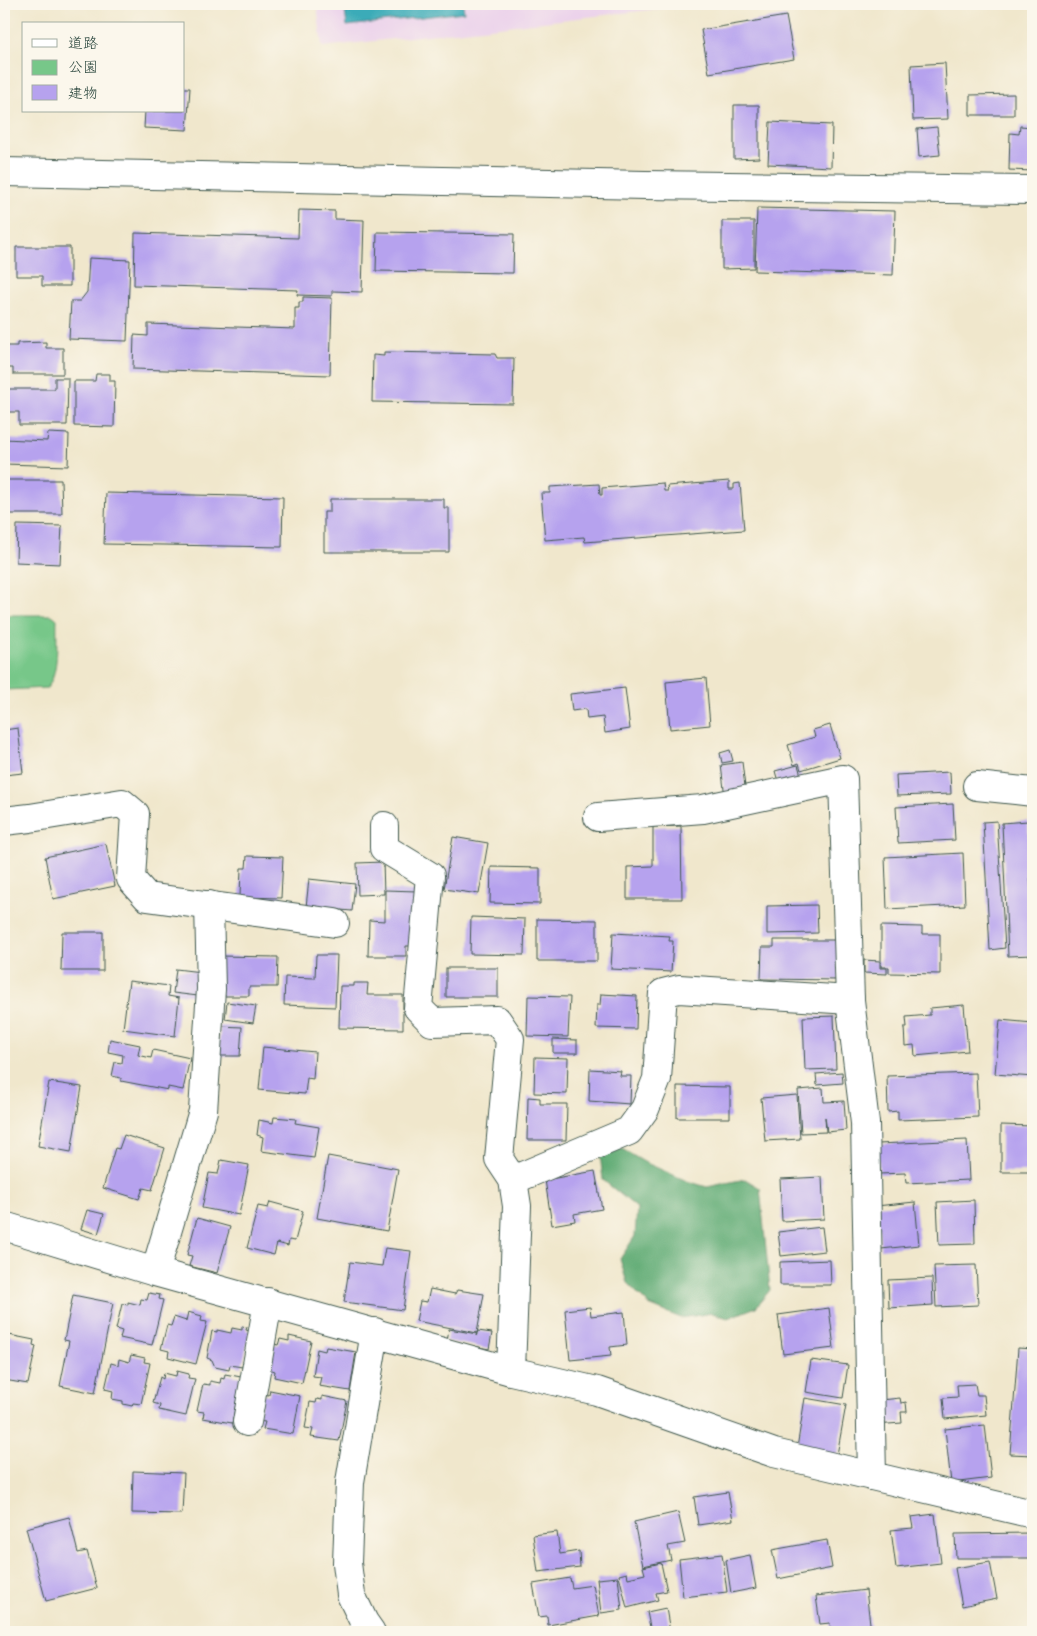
<svg xmlns="http://www.w3.org/2000/svg" width="1037" height="1636" viewBox="0 0 1037 1636" font-family="Pangolin,'Klee One',sans-serif">
  <style>
    .built { fill: #ebd1eb }
    .green { fill: #77c789; stroke: #4b825e }
    .forest { fill: #61ac75; stroke: #407454 }
    .water { fill: #3babb8; stroke: #2d7476 }
    .building { fill: #b6a2ee }
    .lines { fill: none; stroke-linecap: round; stroke-linejoin: round }
    .minor-casing { stroke: #3e564b; stroke-width: 30 }
    .minor { stroke: #fff; stroke-width: 28 }
  </style>
  <rect width="100%" height="100%" fill="#fbf7ec"/>
  <filter id="ink" filterUnits="userSpaceOnUse"><feTurbulence type="fractalNoise" baseFrequency=".02" numOctaves="2"/><feDisplacementMap in="SourceGraphic" scale="10" xChannelSelector="R" yChannelSelector="G"/><feConvolveMatrix kernelMatrix="1 2 1 2 8 2 1 2 1" color-interpolation-filters="sRGB"/></filter>
  <filter id="wash" filterUnits="userSpaceOnUse"><feTurbulence type="fractalNoise" baseFrequency=".0096" numOctaves="4" result="noise"/><feDisplacementMap in="SourceGraphic" scale="20" xChannelSelector="R" yChannelSelector="G"/><feGaussianBlur stdDeviation="1.12" result="paint"/><feColorMatrix in="noise" values="0 0 0 0 0 0 0 0 0 0 0 0 0 0 0 0 0 1.4 0 .05"/><feComposite in="paint" operator="in"/></filter>
  <g filter="url(#wash)">
    <rect width="100%" height="100%" fill="#f0e7cc"/>
    <polygon class="built" points="317,4 702,4 322,47"/>
    <path class="green" d="M4,615h48l5,4c-1,22 3,52 -10,69l-43,2z"/>
    <polygon class="forest" points="617,1146 644,1162 687,1181 707,1187 745,1179 760,1188 770,1290 756,1307 728,1318 712,1313 681,1318 649,1305 627,1283 620,1259 635,1236 637,1208 603,1180 600,1154"/>
    <polygon class="water" points="344,4 463,4 464,12 347,26"/>
    <g id="blocks">
      <g class="building">
        <polygon points="786,16 794,59 709,73 701,30"/>
        <polygon points="945,63 948,119 913,120 911,65"/>
        <polygon points="184,88 190,88 187,130 144,128 145,111 184,111"/>
        <polygon points="1014,94 1014,115 970,115 970,95"/>
        <polygon points="734,105 759,105 759,158 734,159"/>
        <polygon points="770,122 832,125 831,167 768,164"/>
        <polygon points="1020,126 1033,127 1033,171 1009,170 1010,133 1019,134"/>
        <polygon points="937,127 940,155 919,157 917,129"/>
        <polygon points="757,208 895,211 893,275 755,271"/>
        <polygon points="299,210 335,211 335,219 364,220 362,292 332,291 332,296 297,295 298,290 134,285 135,233 298,238"/>
        <polygon points="722,221 754,221 754,268 722,269"/>
        <polygon points="377,232 514,234 513,273 376,271"/>
        <polygon points="16,247 70,247 70,286 42,286 42,276 16,276"/>
        <polygon points="89,258 130,260 127,341 69,339 71,301 80,301 87,292"/>
        <polygon points="303,297 332,298 330,375 133,369 134,335 148,336 148,324 295,329 295,308 299,308 299,302 303,302"/>
        <polygon points="46,342 46,348 63,348 63,374 13,374 13,368 6,368 6,346 17,346 17,343"/>
        <polygon points="384,352 495,354 497,358 514,358 513,404 372,402 373,355 384,356"/>
        <polygon points="96,374 110,374 110,381 115,381 114,427 74,426 74,381 95,381"/>
        <polygon points="55,378 68,378 67,425 19,425 19,412 5,412 5,389 55,389"/>
        <polygon points="48,433 69,434 68,466 4,464 4,439 47,441"/>
        <polygon points="5,480 61,480 62,514 5,514"/>
        <polygon points="729,481 729,489 734,489 734,484 740,483 744,530 585,542 584,537 545,540 541,493 550,493 550,487 599,484 600,495 602,495 602,488 663,483 664,491 668,491 667,486"/>
        <polygon points="106,493 283,497 282,547 104,544"/>
        <polygon points="330,499 444,499 444,508 449,508 449,552 324,552 324,512 330,512"/>
        <polygon points="17,525 62,526 60,564 16,562"/>
        <polygon points="706,678 710,725 670,729 666,682"/>
        <polygon points="625,688 630,729 605,733 603,717 587,719 586,709 572,711 570,694"/>
        <polygon points="830,725 840,758 801,770 799,763 794,765 788,745 815,737 813,730"/>
        <polygon points="18,728 23,773 4,775 4,730"/>
        <polygon points="730,750 733,761 722,763 720,753"/>
        <polygon points="742,762 746,795 725,797 721,765"/>
        <polygon points="798,765 802,779 779,785 775,771"/>
        <polygon points="950,772 951,794 897,796 896,775"/>
        <polygon points="953,804 955,840 898,843 896,807"/>
        <polygon points="997,821 1005,948 990,950 983,822"/>
        <polygon points="1028,821 1033,955 1008,956 1002,823"/>
        <polygon points="681,826 682,899 627,899 627,867 653,866 653,827"/>
        <polygon points="453,837 488,843 479,894 444,889"/>
        <polygon points="106,844 115,886 53,899 45,857"/>
        <polygon points="963,853 965,905 887,909 885,857"/>
        <polygon points="247,856 283,857 281,898 240,897 241,868 246,868"/>
        <polygon points="383,862 384,894 358,895 357,863"/>
        <polygon points="491,867 540,868 540,904 490,903"/>
        <polygon points="309,879 355,884 352,911 306,907"/>
        <polygon points="385,890 417,891 416,946 406,946 406,956 368,956 369,920 385,921"/>
        <polygon points="817,905 818,933 767,934 767,906"/>
        <polygon points="471,917 525,919 524,955 470,954"/>
        <polygon points="537,919 597,920 597,961 537,961"/>
        <polygon points="881,926 922,927 922,934 940,934 940,974 889,973 889,967 881,967"/>
        <polygon points="62,932 103,932 103,971 61,971"/>
        <polygon points="613,933 670,936 669,941 673,941 671,972 611,969"/>
        <polygon points="774,940 839,940 838,980 761,979 762,947 774,947"/>
        <polygon points="316,955 337,955 335,1007 284,1005 285,977 315,978"/>
        <polygon points="218,956 278,957 277,987 249,987 249,996 217,996"/>
        <polygon points="864,960 880,961 880,968 887,968 887,974 864,973"/>
        <rect x="446" y="968" width="52" height="29"/>
        <polygon points="176,969 201,972 198,996 173,993"/>
        <polygon points="129,981 169,986 168,996 179,998 175,1036 123,1029"/>
        <polygon points="354,983 368,983 367,995 403,995 403,1029 339,1028 340,986 354,986"/>
        <polygon points="601,994 637,996 636,1029 596,1028 597,1005 600,1005"/>
        <polygon points="528,996 570,997 568,1037 527,1036"/>
        <polygon points="227,1002 256,1006 253,1023 225,1019"/>
        <polygon points="964,1005 968,1051 915,1056 914,1045 905,1046 904,1027 907,1027 906,1017 930,1015 930,1008"/>
        <polygon points="834,1016 836,1069 805,1070 803,1017"/>
        <polygon points="1000,1020 1033,1023 1033,1077 995,1074"/>
        <polygon points="220,1026 242,1027 240,1056 219,1056"/>
        <polygon points="110,1039 140,1045 138,1055 151,1058 153,1050 190,1058 183,1090 168,1087 168,1090 121,1081 121,1078 112,1076 115,1062 122,1063 123,1055 108,1052"/>
        <polygon points="553,1039 577,1040 577,1053 553,1053"/>
        <polygon points="263,1047 315,1052 313,1079 307,1078 305,1094 259,1090"/>
        <polygon points="535,1057 568,1058 567,1094 534,1093"/>
        <polygon points="590,1069 621,1071 620,1076 631,1076 630,1104 589,1101"/>
        <polygon points="842,1072 843,1083 817,1085 816,1074"/>
        <polygon points="976,1073 978,1117 898,1120 898,1111 888,1112 887,1076"/>
        <polygon points="49,1082 82,1087 71,1152 38,1146"/>
        <polygon points="677,1086 730,1087 730,1118 677,1118"/>
        <polygon points="823,1088 824,1102 844,1101 846,1130 827,1132 825,1117 826,1132 801,1133 798,1090"/>
        <polygon points="797,1095 800,1139 765,1141 761,1098"/>
        <polygon points="528,1097 540,1098 540,1104 567,1104 566,1140 527,1140"/>
        <polygon points="274,1117 296,1119 295,1123 319,1127 314,1158 261,1151 263,1137 257,1135 259,1120 273,1123"/>
        <polygon points="1001,1125 1033,1126 1033,1172 1001,1172"/>
        <polygon points="124,1135 165,1148 152,1190 143,1188 139,1199 103,1188 115,1148 119,1149"/>
        <polygon points="967,1140 969,1180 906,1183 905,1173 879,1174 878,1144"/>
        <polygon points="328,1156 398,1169 387,1231 317,1218"/>
        <polygon points="221,1160 249,1165 239,1215 202,1208 209,1173 218,1174"/>
        <polygon points="595,1171 602,1209 574,1214 575,1221 552,1225 545,1180"/>
        <polygon points="822,1177 824,1219 782,1221 780,1179"/>
        <polygon points="974,1200 975,1244 939,1245 937,1202"/>
        <polygon points="270,1202 303,1211 295,1241 289,1240 288,1246 277,1243 274,1255 247,1248 258,1206 268,1208"/>
        <polygon points="915,1202 919,1245 881,1249 876,1206"/>
        <polygon points="87,1210 104,1214 98,1234 81,1229"/>
        <polygon points="197,1218 230,1227 217,1273 189,1266 192,1256 187,1255"/>
        <polygon points="822,1227 825,1251 781,1256 778,1232"/>
        <polygon points="385,1248 411,1251 403,1310 344,1302 350,1262 382,1266"/>
        <polygon points="830,1260 831,1285 780,1285 780,1262"/>
        <polygon points="976,1265 978,1305 936,1307 934,1266"/>
        <polygon points="932,1278 933,1305 889,1308 888,1280"/>
        <polygon points="430,1289 455,1294 457,1290 484,1294 477,1333 416,1321 420,1301 427,1302"/>
        <polygon points="149,1293 160,1295 159,1299 163,1300 152,1345 120,1338 122,1331 116,1329 122,1304 128,1305 128,1302 140,1305 141,1299 147,1300"/>
        <polygon points="73,1295 113,1303 95,1393 60,1386 69,1341 64,1340"/>
        <polygon points="590,1307 591,1316 624,1312 627,1345 610,1347 611,1356 570,1360 565,1310"/>
        <polygon points="829,1308 834,1348 783,1354 778,1315"/>
        <polygon points="188,1312 202,1316 201,1321 207,1322 196,1364 168,1357 169,1351 161,1349 167,1325 171,1326 174,1317 186,1321"/>
        <polygon points="242,1326 247,1327 246,1330 250,1331 242,1367 230,1365 229,1370 215,1367 212,1360 207,1358 212,1331 217,1332 217,1330 231,1333 232,1328 242,1330"/>
        <polygon points="449,1329 477,1334 476,1336 478,1331 492,1333 489,1349 447,1341"/>
        <polygon points="4,1334 34,1340 33,1345 36,1346 28,1384 4,1380"/>
        <polygon points="289,1336 311,1341 302,1383 274,1377 275,1371 269,1369 274,1344 278,1345 280,1339 289,1341"/>
        <polygon points="326,1347 356,1352 350,1391 319,1386 321,1377 313,1376 317,1349 325,1351"/>
        <polygon points="1018,1348 1033,1349 1033,1455 1010,1454"/>
        <polygon points="131,1355 145,1358 144,1362 150,1363 141,1404 133,1403 132,1406 123,1404 123,1401 112,1399 113,1391 105,1389 111,1363 118,1365 119,1359 129,1362"/>
        <polygon points="811,1360 848,1365 843,1398 806,1392"/>
        <polygon points="177,1371 189,1374 188,1378 195,1379 186,1416 159,1410 160,1405 153,1403 160,1377 163,1379 164,1373 176,1376"/>
        <polygon points="225,1374 241,1377 232,1423 203,1418 204,1412 197,1411 203,1384 210,1385 210,1381 220,1383 221,1378 224,1379"/>
        <polygon points="975,1384 977,1395 984,1395 986,1415 945,1419 943,1398 958,1397 957,1385"/>
        <polygon points="270,1390 300,1396 293,1434 263,1429 265,1422 258,1421 263,1394 269,1395"/>
        <polygon points="322,1396 347,1401 339,1441 311,1437 313,1429 305,1428 310,1402 316,1403 317,1399 322,1400"/>
        <polygon points="805,1398 846,1405 837,1455 797,1448"/>
        <polygon points="900,1398 901,1403 906,1402 907,1412 901,1412 902,1423 875,1425 873,1401"/>
        <polygon points="985,1425 991,1478 951,1483 945,1429"/>
        <polygon points="133,1471 184,1473 182,1514 132,1513"/>
        <polygon points="728,1492 733,1520 698,1525 694,1497"/>
        <polygon points="678,1512 685,1543 668,1546 671,1560 643,1566 634,1522"/>
        <polygon points="935,1514 941,1563 896,1568 891,1530 913,1528 911,1517"/>
        <polygon points="69,1517 78,1553 87,1551 97,1588 46,1601 26,1528"/>
        <polygon points="557,1532 560,1554 579,1551 580,1567 538,1572 533,1535"/>
        <polygon points="1033,1533 1033,1558 956,1558 955,1534"/>
        <polygon points="827,1540 832,1568 778,1579 772,1550"/>
        <polygon points="722,1554 727,1592 683,1597 679,1559"/>
        <polygon points="750,1555 756,1588 731,1593 726,1560"/>
        <polygon points="990,1562 997,1599 962,1606 955,1568"/>
        <polygon points="661,1563 667,1591 656,1593 658,1600 627,1608 619,1575 627,1573 628,1578 645,1574 643,1567"/>
        <polygon points="618,1577 622,1610 601,1613 597,1579"/>
        <polygon points="570,1578 572,1588 593,1585 599,1616 548,1625 547,1616 539,1617 533,1584"/>
        <polygon points="866,1590 871,1632 831,1632 830,1623 820,1624 816,1596"/>
        <polygon points="666,1608 670,1632 651,1632 647,1612"/>
        <polygon points="758,1626 759,1632 726,1632 726,1631"/>
      </g>
    </g>
  </g>
  <g filter="url(#ink)">
    <use href="#blocks" fill-opacity="0" stroke="#3e564b" stroke-width="1"/>
    <g class="lines">
      <defs>
        <g id="minor">
          <polyline points="4,172 645,185 1033,190"/>
          <polyline points="977,786 1033,792"/>
          <polyline points="598,817 703,809 843,779 850,1000 865,1123 872,1476"/>
          <polyline points="4,821 30,818 122,803 135,814 131,879 147,897 335,923"/>
          <polyline points="384,826 384,848 430,876 418,1008 432,1022 497,1020 510,1039 499,1159 513,1180 517,1206 511,1371"/>
          <polyline points="513,1180 629,1131 645,1109 657,1079 663,993 679,989 850,1000"/>
          <polyline points="4,1226 155,1272 511,1371 597,1391 774,1453 1033,1514"/>
          <polyline points="155,1272 203,1111 211,989 209,905"/>
          <polyline points="247,1422 268,1302"/>
          <polyline points="371,1632 364,1622 351,1595 347,1563 350,1482 375,1332"/>
        </g>
      </defs>
      <use href="#minor" class="minor-casing"/>
      <use href="#minor" class="minor"/>
    </g>
  </g>
  <rect width="1037" height="1636" fill="none" stroke="#fbf7ec" stroke-width="20"/>
  <rect x="22" y="22" width="162" height="90" fill="#fbf7ec" stroke="#a3ada2"/>
  <rect x="32" y="39" width="25" height="8" fill="#ffffff" stroke="#a3ada2"/>
  <text x="68" y="48" font-size="15" fill="#1f3d34">道路</text>
  <rect x="32" y="60" width="25" height="15" fill="#77c789" stroke="#a3ada2"/>
  <text x="68" y="72" font-size="15" fill="#1f3d34">公園</text>
  <rect x="32" y="85" width="25" height="15" fill="#b6a2ee" stroke="#a3ada2"/>
  <text x="68" y="98" font-size="15" fill="#1f3d34">建物</text>
</svg>
